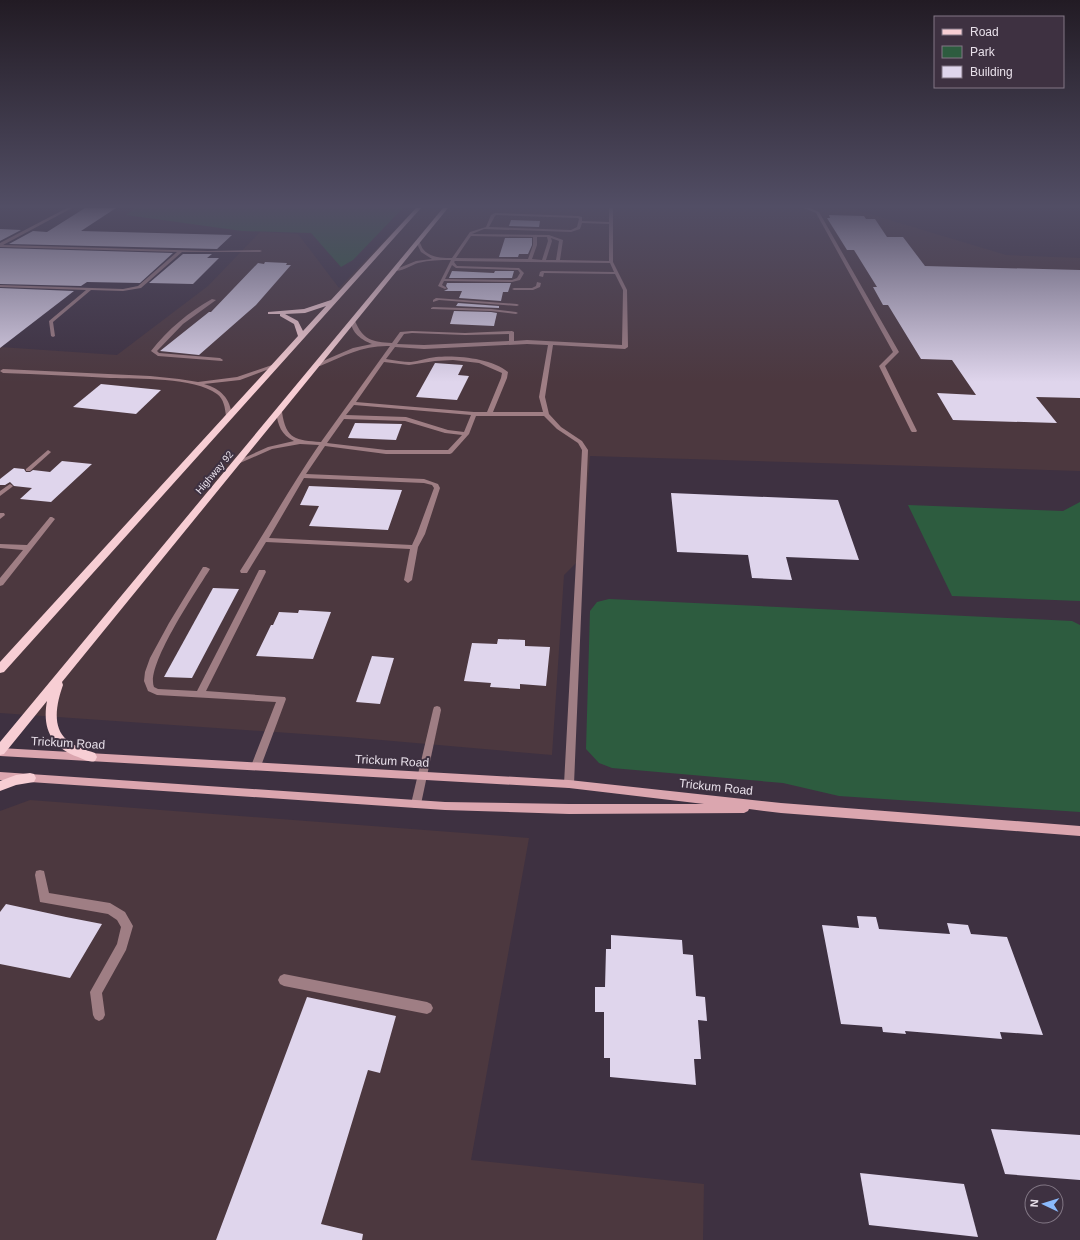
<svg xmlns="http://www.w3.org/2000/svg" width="1080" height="1240" viewBox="0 0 1080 1240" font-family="Arial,sans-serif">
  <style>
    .commercial { fill: #4c383f }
    .green { fill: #2d5c3f }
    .building { fill: #dfd5ec }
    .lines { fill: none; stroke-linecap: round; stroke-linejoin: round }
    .lane { fill: #9f7e84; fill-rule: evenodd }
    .street { fill: #9f7e84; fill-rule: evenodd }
    .secondary { fill: #dba6af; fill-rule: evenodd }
    .primary { fill: #f7ced4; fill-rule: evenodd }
    .labels { text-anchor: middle; stroke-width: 4; stroke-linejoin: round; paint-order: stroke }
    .street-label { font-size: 10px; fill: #e8e0ea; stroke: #3e3141 }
    .near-street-label { font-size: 12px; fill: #e8e0ea; stroke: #3e3141 }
  </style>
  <rect width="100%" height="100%" fill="#3e3141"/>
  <g class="commercial">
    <polygon points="415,208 850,208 1006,255 1080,258 1080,471 590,456 581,558 564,575 552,755 347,737 0,713 0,347 117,355 208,286 260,232 298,234 339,288"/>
    <polygon points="30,800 529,838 471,1160 704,1184 703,1240 0,1240 0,811"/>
  </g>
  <g class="green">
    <polygon points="135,208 403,208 353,260 341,267 311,233 242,231 126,215"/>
    <polygon points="1080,502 1080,601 952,596 908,505 1063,511"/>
    <polygon points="609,599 1072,621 1080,625 1080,812 839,796 783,783 612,768 599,763 586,749 590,611 597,602"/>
  </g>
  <g class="building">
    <polygon points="85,208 116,208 81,231 232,235 217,249 9,244 33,231 47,232"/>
    <polygon points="829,215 864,216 866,219 875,219 887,237 903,237 925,266 1080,270 1080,398 1036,397 1057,423 953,420 937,393 976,395 952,360 921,359 888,305 883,305 873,287 877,287 854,250 847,250 827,218 830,218"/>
    <polygon points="511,220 540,221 539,227 509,226"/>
    <polygon points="0,229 21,230 0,241"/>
    <polygon points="505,238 532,238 532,245 528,254 519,254 518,257 499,257"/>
    <polygon points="0,248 173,253 140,283 87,282 81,286 0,284"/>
    <polygon points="183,254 212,254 207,258 219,258 193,284 149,283"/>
    <polygon points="265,262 287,263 286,265 291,265 256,305 199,355 160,351 209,312 211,312 258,263 264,264"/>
    <polygon points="452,271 494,273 495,271 514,271 512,278 449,278"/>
    <polygon points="447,283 511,283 508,292 503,292 501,301 459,298 462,291 444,291 448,289 446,286"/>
    <polygon points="0,288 74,291 0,348"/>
    <polygon points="458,303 499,306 499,308 456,306"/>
    <polygon points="454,311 491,312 497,313 494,326 450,324"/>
    <polygon points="435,363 463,365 458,375 469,376 457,400 416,397"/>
    <polygon points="101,384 161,390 136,414 73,407"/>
    <polygon points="355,423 402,424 396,440 348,438"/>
    <polygon points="62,461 92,464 51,502 20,499 32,488 14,486 10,482 5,485 0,485 0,479 14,468 24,469 26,472 30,472 33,470 50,472"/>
    <polygon points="309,486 402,490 388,530 309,526 319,506 300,505"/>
    <polygon points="671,493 838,500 859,560 786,557 792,580 752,578 748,555 677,552"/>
    <polygon points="213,588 239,589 192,678 164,677"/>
    <polygon points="299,610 331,612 313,659 256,656 271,625 273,625 279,612 298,613"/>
    <polygon points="498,639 525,640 525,646 550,647 546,686 520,684 520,689 490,687 491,683 464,681 472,643 497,644"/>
    <polygon points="372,656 394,658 380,704 356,702"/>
    <polygon points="6,904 66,917 102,924 70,978 0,964 0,912"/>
    <polygon points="857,916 876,917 879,929 950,934 947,923 968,925 971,934 1007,937 1043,1035 1000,1032 1002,1039 905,1031 906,1034 883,1032 882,1027 841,1024 822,925 859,928"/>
    <polygon points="611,935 682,940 683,954 693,955 696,996 705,997 707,1021 698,1020 701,1059 694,1059 696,1085 610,1077 610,1058 604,1058 604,1012 595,1012 595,987 605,987 606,949 611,949"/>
    <polygon points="307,997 396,1016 380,1073 368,1070 321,1224 363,1234 362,1240 216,1240"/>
    <polygon points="991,1129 1080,1135 1080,1180 1005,1174"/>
    <polygon points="860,1173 964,1184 978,1237 869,1225"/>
  </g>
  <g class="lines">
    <g class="lane">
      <path d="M609,208h4v54l14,28 1,57 -3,2 -72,-4 -8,52 4,17 12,13 21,14 6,9 -14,334 -2,3 -3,1 -3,-1 -2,-3 18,-334 -4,-7 -21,-14 -13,-13h-68l-7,18 -17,19 -2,1h-64l-61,-8 -19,28 118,5 14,5 2,4 -15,46 -7,13 -6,33 -4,3 -4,-3 6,-31 -144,-7 -19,31h-6l-1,-2c27,-42 51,-85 79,-126l-19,-1 -28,5 -32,14 -2,1 -3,-2 33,-15 26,-6c-13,-6 -16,-16 -18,-29l3,-2 3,2c4,28 14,28 39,30l69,-96c-26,-1 -47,10 -70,20h-4v-2l37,-16 19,-4c-10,-4 -21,-11 -21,-23h4c8,19 17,21 37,22l8,-11 12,-1 53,2 47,-2 2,1v9l13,-1 95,5 1,-55 -8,-16 -71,-1 -1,4 -4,-1 1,-4 2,-1 72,1 -4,-9 -155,-2 -1,1 3,4 62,2 5,5 -4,7 -8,2 -68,-1 -2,4 5,3 -2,1 -7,-3 13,-26c-11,0 -22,0 -33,3 -7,2 -18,10 -24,7l22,-9 16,-2 -11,-7 -5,-10 2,-1c3,2 3,5 5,8 7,9 19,9 29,9l18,-26 16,-5 5,-12 4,-2 83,3 4,1v4l27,1zM496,215l82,3 1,1 -2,8 -6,3 -82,-3 6,-11zM582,223l27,1v37l-49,-1 3,-20 -14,-5 -77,-1 12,-5 87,3 9,-3zM471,236l62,1v8l-5,14 -72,-1zM537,237h10l1,4 -6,19 -10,-1 5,-14zM551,238l8,3 -3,19h-10l6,-19zM452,265l4,3 62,2 2,3 -3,5 -5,2 -67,-1zM412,333l53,2 44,-1v7l-85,4 -27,-1 7,-10zM527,344l21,1 -9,52 4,15h-50l14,-34 1,-6c-17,-14 -52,-17 -72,-15 -9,1 -17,4 -25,5 -8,0 -17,-2 -25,-3l9,-12 29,2zM453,360l26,3 23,10 -1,5 -14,34h-13l-118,-10 28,-40 25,3 26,-4zM354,405l117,10 -7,17 -16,-2 -42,-13 -60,-2zM344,419l61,2 40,12 17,2 -14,15h-62l-59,-7zM304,478l120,5 8,2 2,3 -17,46 -5,11 -143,-7z"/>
      <polygon points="804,208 810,208 819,212 899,352 885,366 917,431 916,432 912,432 911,431 879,366 893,352 816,213"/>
      <polygon points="537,282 541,283 540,287 533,290 514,290 512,289 514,288 532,288 536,286"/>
      <polygon points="436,298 517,304 519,305 517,306 439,300 433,302 433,300"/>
      <path d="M212,299l4,1 -33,24 -26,27 2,2 61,5 3,2 -1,1 -64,-5 -7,-5c17,-22 38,-39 61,-52z"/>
      <polygon points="433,307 491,309 516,312 518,313 516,314 491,311 431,309 431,308"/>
      <path d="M272,365l5,1 -37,14 -36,4c17,5 26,14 28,32l-3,2 -3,-2c-1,-8 -2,-17 -9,-22 -23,-17 -79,-15 -107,-16 -36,-2 -71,-4 -107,-5l-3,-2 3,-2 147,7 29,3 19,3 39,-5z"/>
      <polygon points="48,450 51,452 50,453 30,471 26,471 26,469"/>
      <polygon points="10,484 13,486 12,487 0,496 0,491"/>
      <polygon points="0,513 4,513 5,515 0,519"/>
      <polygon points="50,517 52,517 55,519 3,585 0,586 0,578 23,550 0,548 0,544 27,545"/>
      <path d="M203,567h3l4,2c-13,21 -65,97 -56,118l4,2 39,2 61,-119 1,-2h6l1,2 -60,119 79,6 1,2 -25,67 -2,3 -3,1 -3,-1 -2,-3 25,-64 -119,-7 -9,-4 -4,-10 1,-9 5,-14 19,-35z"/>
      <polygon points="437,706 440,707 441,710 421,804 420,807 416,808 412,807 411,804 433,710 434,707"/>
      <polygon points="40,870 44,871 49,893 110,903 125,912 133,926 126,950 102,993 105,1015 103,1019 99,1021 95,1019 93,1015 90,992 117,944 121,927 117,920 108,914 40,902 35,875 36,871"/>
      <polygon points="284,974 427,1002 431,1004 433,1008 431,1012 427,1014 284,986 280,984 278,980 280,976"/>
    </g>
    <polygon class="street" points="67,208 72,208 3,245 208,251 260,250 262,251 260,252 182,252 141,288 123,291 91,290 53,322 55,336 53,337 51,336 49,321 86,290 0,287 0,285 123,289 138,286 177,252 0,247 0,243"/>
    <polygon class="secondary" points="0,748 569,780 781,803 1080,826 1080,836 781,813 749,809 748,811 744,813 569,814 445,810 0,780 0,772 445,802 569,804 704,804 569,788 0,756"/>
    <g class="primary">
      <path d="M416,208h5l-417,464 -4,1v-11l298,-326 -4,-12 -14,-8v-2h-12v-2l36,-3 27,-9zM326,306l-23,25 -5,-10 -13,-7 20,-1z"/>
      <path d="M443,208h5l-386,474 1,3c-6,17 -12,42 4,55 8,7 19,10 28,13l2,4 -2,4c-6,2 -11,-2 -17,-4 -27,-10 -36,-29 -31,-56l-43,53 -4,1v-13z"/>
      <polygon points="30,773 34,774 36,778 34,782 16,785 0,791 0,781 16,775"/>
    </g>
  </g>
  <linearGradient id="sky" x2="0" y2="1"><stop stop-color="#221b24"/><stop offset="0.54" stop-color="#524e65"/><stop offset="1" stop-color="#524e65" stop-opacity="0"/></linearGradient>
  <rect width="1080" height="382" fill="url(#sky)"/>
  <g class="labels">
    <g class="street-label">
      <text transform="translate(214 472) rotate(-50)" y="4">Highway 92</text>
    </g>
    <g class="near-street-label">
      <text transform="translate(68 743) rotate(3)" y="4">Trickum Road</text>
      <text transform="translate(392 761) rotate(3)" y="4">Trickum Road</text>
      <text transform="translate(716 787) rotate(6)" y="4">Trickum Road</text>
    </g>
  </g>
  <rect x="934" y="16" width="130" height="72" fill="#3e3141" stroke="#827785"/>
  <rect x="942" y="29" width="20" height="6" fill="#f7ced4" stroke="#827785"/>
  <text x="970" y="36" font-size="12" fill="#e8e0ea">Road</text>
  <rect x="942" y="46" width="20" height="12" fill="#2d5c3f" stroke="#827785"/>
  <text x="970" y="56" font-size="12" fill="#e8e0ea">Park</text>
  <rect x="942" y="66" width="20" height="12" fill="#dfd5ec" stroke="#827785"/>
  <text x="970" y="76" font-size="12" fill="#e8e0ea">Building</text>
  <g transform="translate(1044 1204) rotate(274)"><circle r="19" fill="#3e3141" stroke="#827785"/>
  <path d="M0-3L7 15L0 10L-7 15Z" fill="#8bbafc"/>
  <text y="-6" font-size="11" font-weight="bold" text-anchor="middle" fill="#e8e0ea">N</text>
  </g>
</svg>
